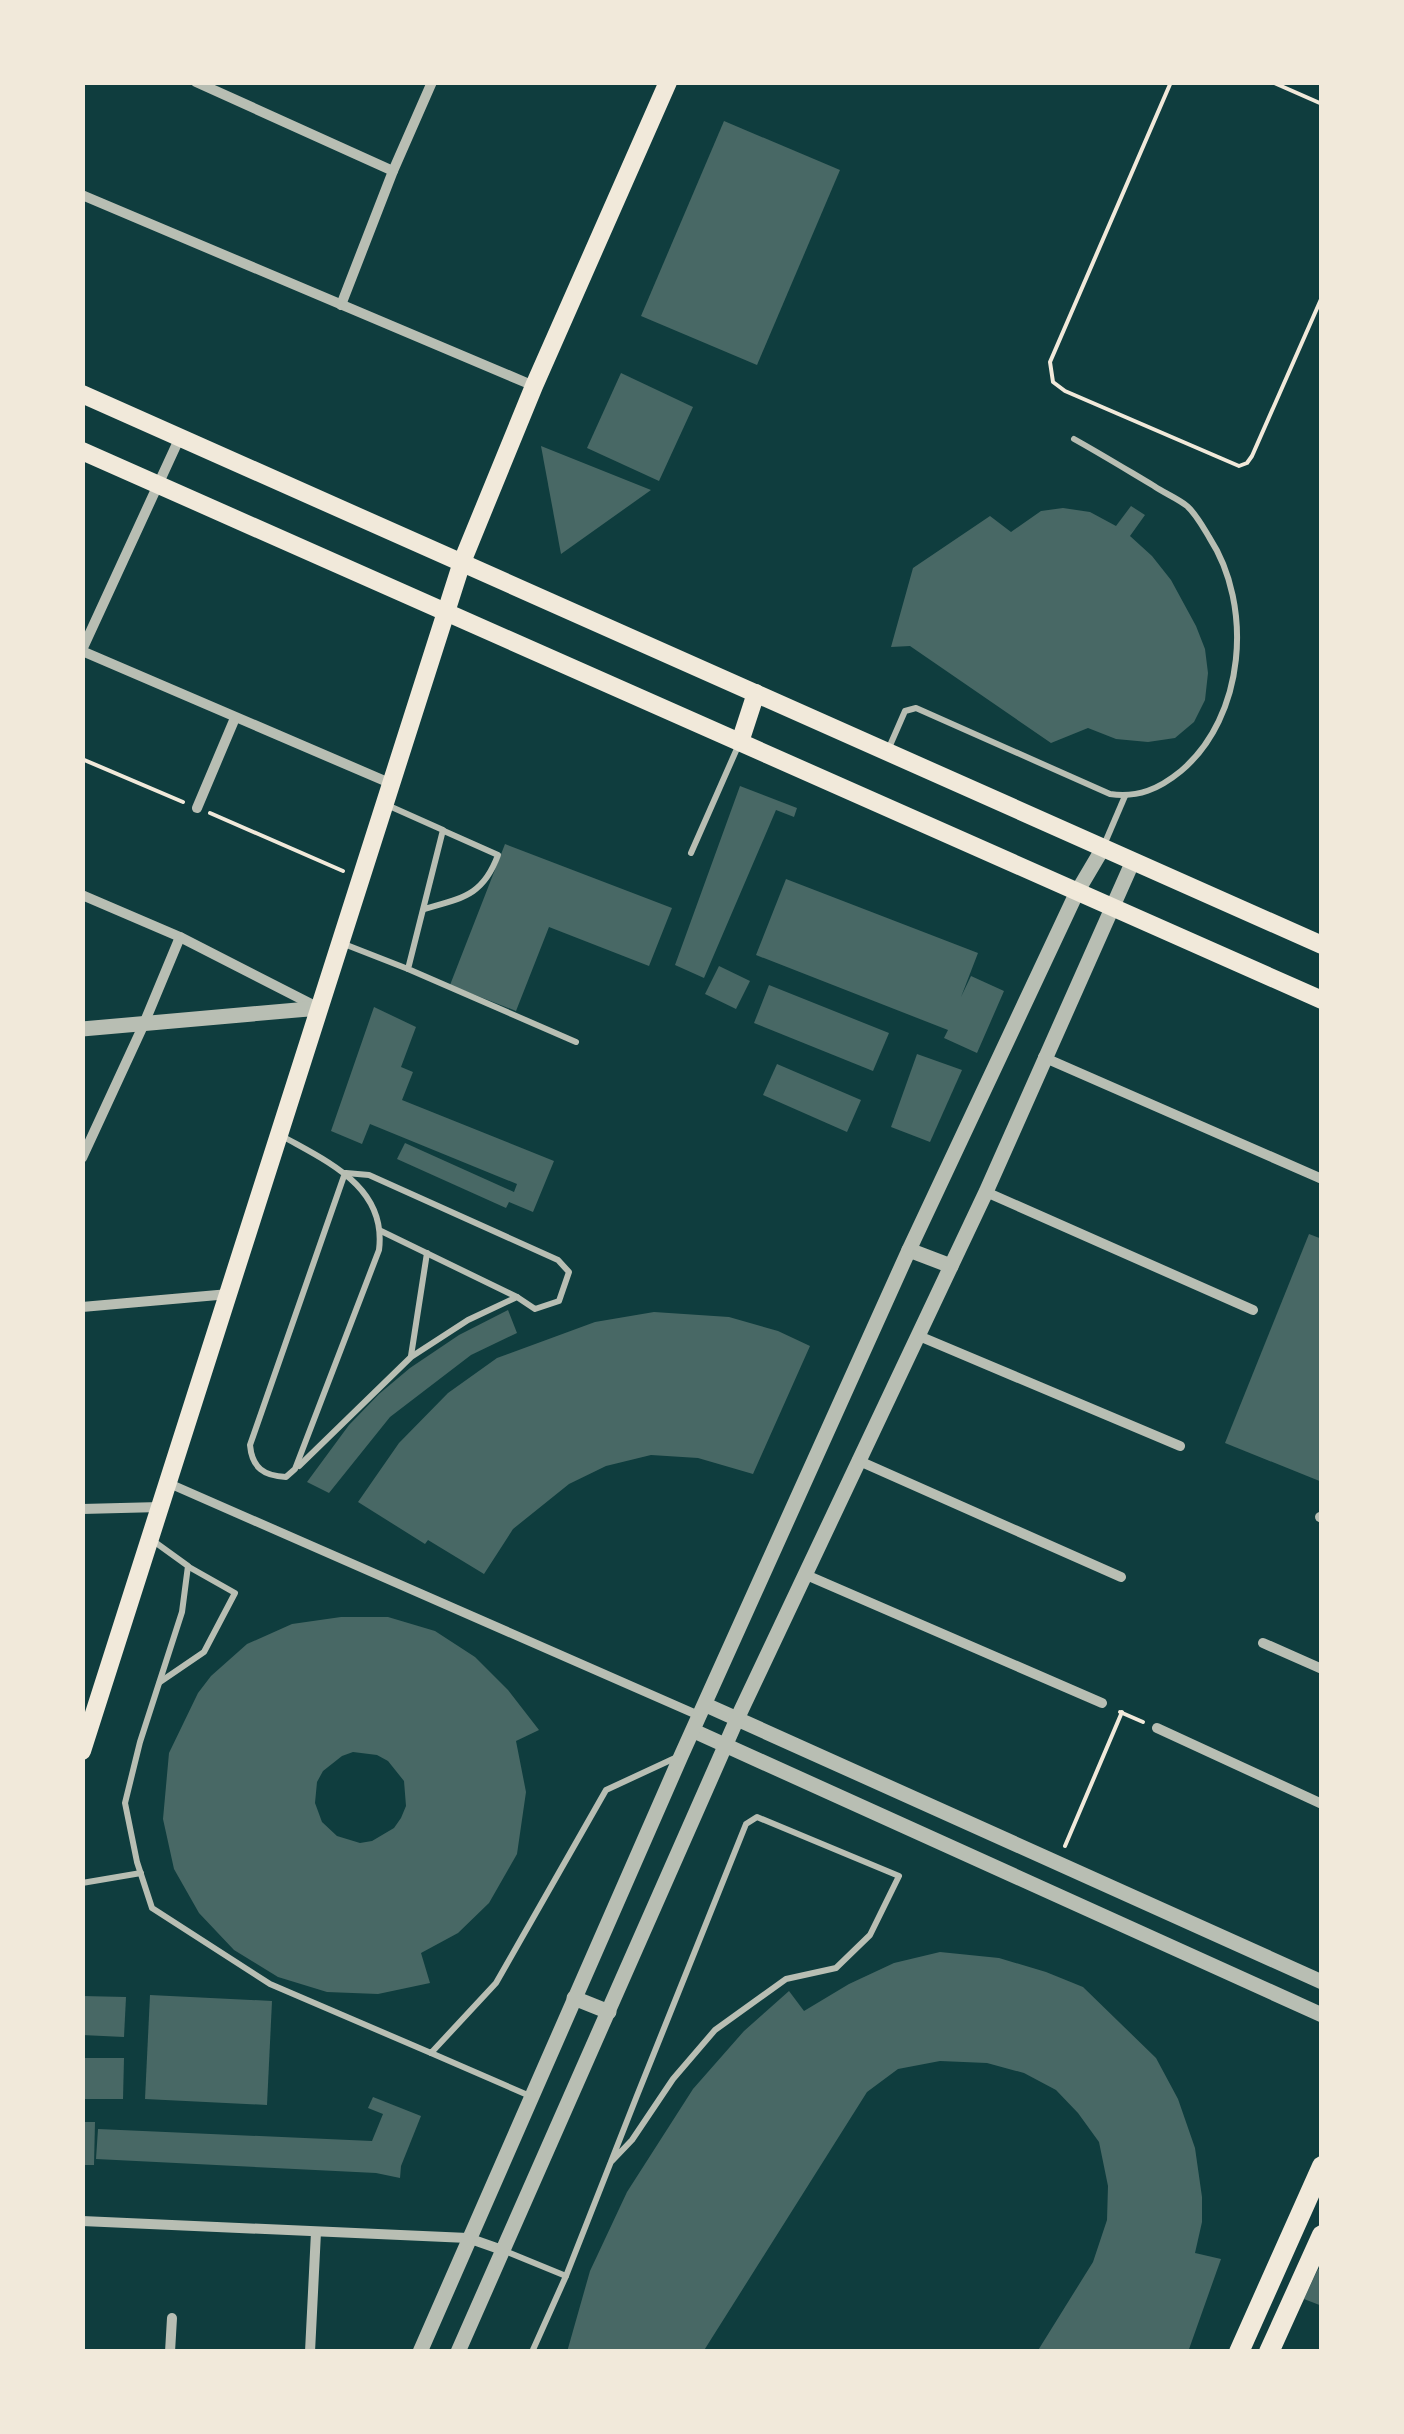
<svg xmlns="http://www.w3.org/2000/svg" width="1404" height="2434" viewBox="0 0 1404 2434" font-family="'Space Grotesk',sans-serif">
  <style>
    .building { fill: #486865; fill-rule: evenodd }
    .lines { fill: none; stroke-linecap: round; stroke-linejoin: round }
    .path { stroke: #f1e9da; stroke-width: 4 }
    .service { stroke: #b8beb3; stroke-width: 6 }
    .pedestrian { stroke: #b8beb3; stroke-width: 9 }
    .minor { stroke: #b8beb3; stroke-width: 10 }
    .tertiary { stroke: #b8beb3; stroke-width: 15 }
    .secondary { stroke: #f1e9da; stroke-width: 18 }
    .primary { stroke: #f1e9da; stroke-width: 20 }
  </style>
  <rect width="100%" height="100%" fill="#0f3d3e"/>
  <g class="building">
    <polygon points="724,121 840,170 757,365 641,316"/>
    <polygon points="621,373 693,407 659,481 587,448"/>
    <polygon points="541,446 651,490 561,554"/>
    <polygon points="1131,506 1145,515 1130,536 1152,556 1171,580 1196,626 1205,649 1208,673 1205,700 1194,722 1175,738 1148,742 1116,739 1088,728 1051,743 910,646 891,647 913,568 990,516 1011,532 1041,511 1063,508 1090,512 1116,526"/>
    <polygon points="740,786 797,808 794,817 776,810 704,978 675,965"/>
    <polygon points="505,844 672,908 649,966 549,927 516,1011 450,985"/>
    <polygon points="786,879 978,953 961,997 971,976 1004,991 977,1053 944,1038 948,1030 756,955"/>
    <polygon points="719,966 750,981 736,1009 705,994"/>
    <polygon points="769,985 889,1033 873,1071 754,1023"/>
    <polygon points="374,1007 416,1027 401,1067 413,1072 402,1100 554,1161 533,1212 509,1202 506,1208 397,1159 405,1143 514,1192 517,1184 370,1124 362,1144 331,1131"/>
    <polygon points="917,1054 962,1070 930,1142 891,1127"/>
    <polygon points="777,1064 861,1100 847,1132 763,1095"/>
    <polygon points="1309,1234 1322,1239 1322,1482 1225,1443"/>
    <polygon points="508,1310 517,1333 471,1355 390,1417 329,1493 307,1482 349,1425 379,1394 410,1368 459,1335"/>
    <polygon points="654,1312 729,1317 778,1331 810,1346 753,1474 698,1458 651,1455 606,1466 569,1484 513,1529 484,1574 428,1540 425,1544 358,1502 399,1443 448,1393 497,1358 595,1322"/>
    <path d="M341,1617h47l47,14 40,26 33,33 31,40 -23,11 10,51 -9,62 -28,49 -31,30 -37,20 9,30 -52,11 -51,-2 -49,-15 -44,-27 -35,-37 -25,-44 -11,-50 6,-66 29,-60 13,-17 36,-32 45,-20zM353,1752l24,3 11,6 16,20 2,25 -5,12 -7,10 -22,13 -12,2 -23,-7 -15,-14 -7,-19 2,-21 6,-11 19,-15z"/>
    <polygon points="940,1952 999,1958 1046,1972 1083,1987 1156,2058 1178,2099 1195,2148 1202,2197 1202,2222 1195,2253 1221,2259 1188,2352 1037,2352 1093,2262 1107,2220 1108,2186 1099,2142 1078,2113 1056,2090 1024,2073 987,2063 940,2061 898,2069 867,2092 703,2352 567,2352 590,2271 627,2192 693,2089 744,2031 789,1991 804,2011 849,1984 894,1963"/>
    <polygon points="150,1995 272,2001 267,2105 145,2099"/>
    <polygon points="82,1996 126,1997 124,2037 82,2035"/>
    <polygon points="82,2058 124,2058 123,2099 82,2099"/>
    <polygon points="373,2097 421,2116 401,2166 400,2178 376,2173 96,2159 98,2129 372,2141 383,2114 368,2108"/>
    <polygon points="82,2122 95,2122 94,2165 82,2165"/>
    <polygon points="1318,2269 1322,2271 1322,2306 1304,2299"/>
  </g>
  <g class="lines">
    <g class="path">
      <polyline points="1171,82 1050,362 1053,382 1065,391 1239,466 1247,463 1252,456 1322,297"/>
      <polyline points="1272,82 1322,104"/>
      <polyline points="82,759 183,802"/>
      <polyline points="210,813 343,871"/>
      <polyline points="1120,1712 1143,1722"/>
      <polyline points="1065,1846 1122,1712"/>
    </g>
    <g class="service">
      <path d="M888,750l17,-39 11,-3 194,86c28,4 49,-5 71,-23 64,-54 73,-165 28,-234 -6,-10 -13,-23 -22,-31 -10,-8 -23,-13 -33,-20 -27,-16 -53,-32 -80,-47"/>
      <polyline points="387,805 443,830 408,969 576,1042"/>
      <polyline points="1104,845 1125,796"/>
      <polyline points="691,853 739,744"/>
      <path d="M424,909c38,-11 59,-13 74,-54l-54,-24"/>
      <polyline points="344,944 408,969"/>
      <path d="M282,1136c46,26 105,51 97,114l-84,219 -9,8c-22,-1 -34,-9 -36,-32l95,-272"/>
      <polyline points="381,1231 517,1297"/>
      <polyline points="411,1356 427,1253"/>
      <polyline points="299,1466 411,1357 468,1320 517,1297 535,1309 559,1301 569,1272 558,1260 369,1175 346,1173"/>
      <polyline points="152,1540 188,1566 182,1612 140,1742 125,1803 137,1862 152,1908 270,1984 431,2053 496,1983 606,1790 675,1758"/>
      <polyline points="160,1682 204,1652 235,1593 189,1567"/>
      <polyline points="82,1883 141,1873"/>
      <polyline points="431,2053 530,2096"/>
      <polyline points="505,2251 566,2276 532,2352"/>
      <path d="M566,2276c59,-151 119,-302 180,-452l11,-7 142,59 -29,59 -34,33 -50,11 -71,51 -42,49 -41,61 -21,22"/>
    </g>
    <polyline class="pedestrian" points="168,1483 700,1716"/>
    <g class="minor">
      <polyline points="196,82 393,171"/>
      <polyline points="82,195 534,386"/>
      <polyline points="341,305 393,171 432,82"/>
      <polyline points="82,650 180,437"/>
      <polyline points="82,651 392,784"/>
      <polyline points="197,808 235,718"/>
      <polyline points="82,895 180,937 315,1006"/>
      <polyline points="1043,1057 1322,1179"/>
      <polyline points="82,1158 143,1026 180,937"/>
      <polyline points="986,1192 1253,1310"/>
      <polyline points="82,1307 229,1294"/>
      <polyline points="919,1336 1180,1446"/>
      <polyline points="857,1460 1121,1577"/>
      <polyline points="82,1509 160,1507"/>
      <polyline points="1320,1517 1322,1518"/>
      <polyline points="804,1574 1102,1703"/>
      <polyline points="1263,1643 1322,1669"/>
      <polyline points="1157,1728 1322,1804"/>
      <polyline points="82,2221 468,2238 505,2251"/>
      <polyline points="170,2352 172,2318"/>
      <polyline points="310,2352 316,2232"/>
    </g>
    <g class="tertiary">
      <polyline points="82,1029 320,1008"/>
      <polyline points="909,1250 951,1266"/>
      <polyline points="706,1705 1322,1982"/>
      <polyline points="694,1731 1322,2015"/>
      <polyline points="574,1998 609,2012"/>
      <polyline points="420,2352 681,1756 909,1250 1077,892 1103,848"/>
      <polyline points="458,2352 737,1719 986,1192 1133,861"/>
    </g>
    <g class="secondary">
      <polyline points="82,394 1322,945"/>
      <polyline points="82,451 1322,1000"/>
      <polyline points="740,742 756,693"/>
      <polyline points="82,1751 462,562 534,386 668,82"/>
    </g>
    <g class="primary">
      <polyline points="1239,2352 1322,2166"/>
      <polyline points="1269,2352 1322,2235"/>
    </g>
  </g>
  <rect width="1404" height="2434" fill="none" stroke="#f1e9da" stroke-width="170"/>
</svg>
